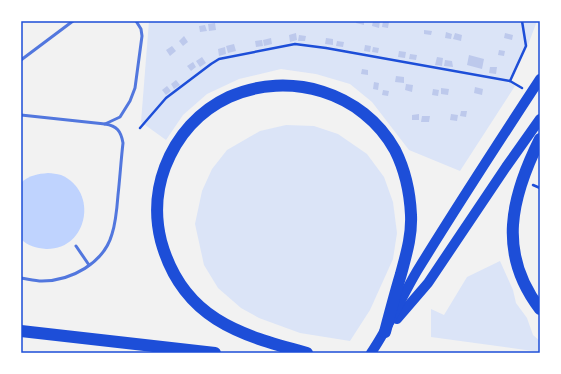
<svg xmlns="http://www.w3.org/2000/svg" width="561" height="374" viewBox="0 0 561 374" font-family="'Sofia Sans Condensed',sans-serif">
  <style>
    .green { fill: #dbe4f7 }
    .water { fill: #bfd3fe }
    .building { fill: #bdc9ec }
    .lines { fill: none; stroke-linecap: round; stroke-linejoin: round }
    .path { stroke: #1d4ed8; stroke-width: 2.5 }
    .service { stroke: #5277de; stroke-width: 3 }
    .primary { stroke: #1d4ed8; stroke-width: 10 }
    .motorway { stroke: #1d4ed8; stroke-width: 12 }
    .neatline { fill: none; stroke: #1d4ed8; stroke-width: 1.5 }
  </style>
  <rect width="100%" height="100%" fill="#f2f2f2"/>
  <g class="green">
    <polygon points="149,21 537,21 528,45 508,81 515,86 460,171 409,150 372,102 350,84 316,74 281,69 239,79 207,94 183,115 166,140 141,122"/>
    <polygon points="286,125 314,126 338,134 367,154 384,177 393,202 397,233 393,259 370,310 350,341 300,333 259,318 241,308 218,288 204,265 195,224 202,191 212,169 227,150 260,131"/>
    <polygon points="500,261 513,290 516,303 527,318 533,335 540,341 540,352 431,337 431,309 444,315 467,277"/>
  </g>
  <path class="water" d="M48,173c4,0 9,1 13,2 38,16 27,75 -15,74 -10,-1 -18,-3 -25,-10v-56c8,-8 17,-9 27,-10z"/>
  <g class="building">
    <polygon points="356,21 364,21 364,25 356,23"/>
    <polygon points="373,21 380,21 379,28 372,26"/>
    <polygon points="383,21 389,22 388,28 382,27"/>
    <polygon points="215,23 216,30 209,31 208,24"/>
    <polygon points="205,25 207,31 200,32 199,26"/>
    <polygon points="424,30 432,31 431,35 424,34"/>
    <polygon points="446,32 452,34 451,39 445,38"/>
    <polygon points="296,33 297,40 290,42 289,35"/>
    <polygon points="455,33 462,35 461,41 453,39"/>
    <polygon points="505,33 513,35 512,40 504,38"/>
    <polygon points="299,35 306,36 305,41 298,41"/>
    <polygon points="184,36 188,42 183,46 179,41"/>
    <polygon points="271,38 272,44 264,46 263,40"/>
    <polygon points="326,38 333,39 333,45 325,44"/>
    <polygon points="262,40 263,46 256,47 255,41"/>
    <polygon points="337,41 344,42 343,47 336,46"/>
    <polygon points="234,44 236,51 228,53 226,46"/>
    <polygon points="365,45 371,46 370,52 364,51"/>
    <polygon points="172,46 176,51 170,56 166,50"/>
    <polygon points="225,47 226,54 219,56 218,49"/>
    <polygon points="373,47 379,48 378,53 372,52"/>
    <polygon points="499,50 505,51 504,56 498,55"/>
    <polygon points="399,51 406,52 405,58 398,57"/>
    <polygon points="410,54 417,55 416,60 409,59"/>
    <polygon points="469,55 484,59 482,69 467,65"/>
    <polygon points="202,57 206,63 200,67 196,61"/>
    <polygon points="437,57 443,58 442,66 435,65"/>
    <polygon points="445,60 452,61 453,67 444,66"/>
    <polygon points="193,62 196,67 191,71 187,66"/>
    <polygon points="490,67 497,67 496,74 489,73"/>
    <polygon points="362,69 368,70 368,75 361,74"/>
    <polygon points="396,76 404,77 404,83 395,82"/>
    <polygon points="176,80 180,85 174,89 171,84"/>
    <polygon points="374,82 379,83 378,90 373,89"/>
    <polygon points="406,84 413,85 412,92 405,90"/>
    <polygon points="167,86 171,91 166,95 162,90"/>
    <polygon points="475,87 483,89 482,95 474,93"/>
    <polygon points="441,88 449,89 448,95 441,94"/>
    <polygon points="433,89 439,90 438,96 432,95"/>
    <polygon points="383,90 389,91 388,96 382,95"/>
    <polygon points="461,111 467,111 466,117 460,116"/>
    <polygon points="419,114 419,120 412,120 412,115"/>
    <polygon points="451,114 458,115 457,121 450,120"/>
    <polygon points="422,116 430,116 429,122 421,122"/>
  </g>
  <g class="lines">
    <g class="path">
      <polyline points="510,81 526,46 522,21"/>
      <polyline points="140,128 166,98 211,64 219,59 295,44 326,48 510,81 522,88"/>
      <polyline points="533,185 540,188"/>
    </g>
    <g class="service">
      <polyline points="21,60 73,21"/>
      <polyline points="21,115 105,124 120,117 130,101 135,88 142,36 141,29 136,21"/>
      <polyline points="76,246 89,265"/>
      <path d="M21,278c7,1 14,3 21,3 29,0 62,-18 70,-47 4,-12 5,-26 6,-39 2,-18 3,-35 5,-52 -2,-12 -6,-17 -18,-19"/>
    </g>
    <g class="primary">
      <polyline points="397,319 428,283 506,167 540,119"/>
      <path d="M371,353c18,-26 30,-55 46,-82 40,-65 81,-128 123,-192"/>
    </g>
    <g class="motorway">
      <path d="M540,139c-29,58 -43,114 0,170"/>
      <polyline points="21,331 215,353"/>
      <path d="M307,353c-68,-18 -125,-35 -146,-112 -6,-24 -5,-50 4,-74 12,-31 34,-56 64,-70 60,-27 134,-5 166,53 10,20 15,43 16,65 1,21 -5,40 -10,59 -6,20 -11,39 -16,58"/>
    </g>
  </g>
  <rect width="561" height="374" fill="none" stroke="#ffffff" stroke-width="44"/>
  <rect x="22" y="22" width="517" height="330" class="neatline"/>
</svg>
